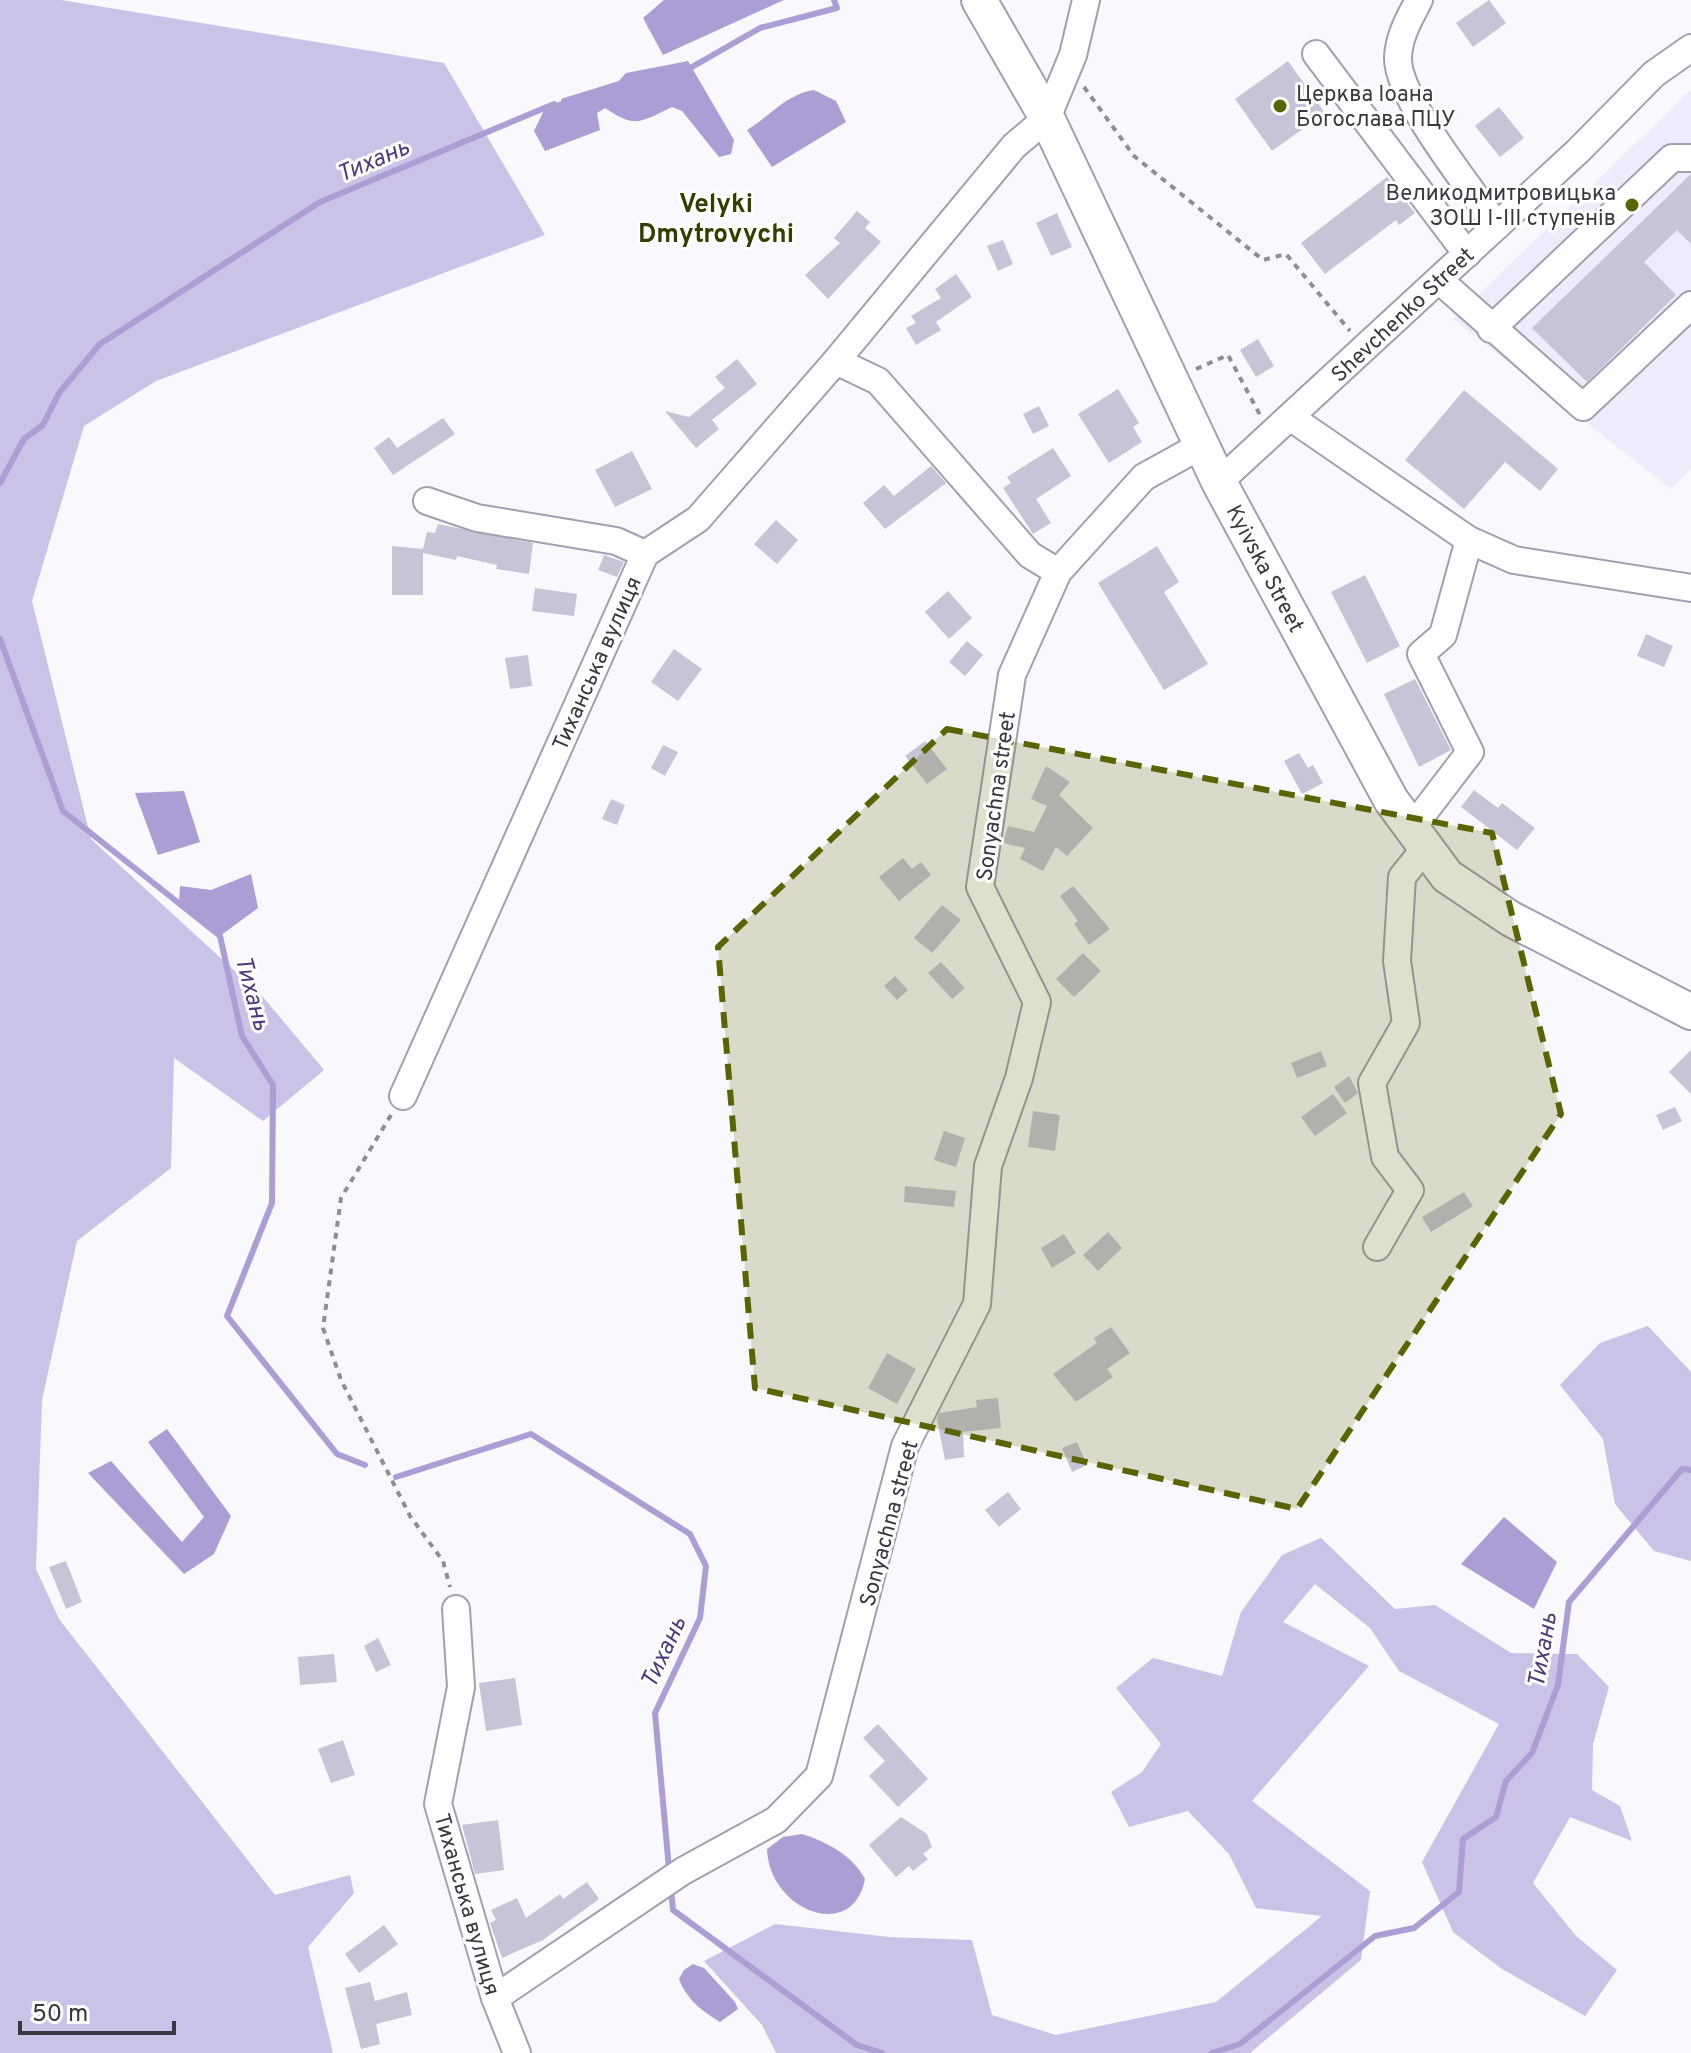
<svg xmlns="http://www.w3.org/2000/svg" width="1691" height="2053" viewBox="0 0 1691 2053" font-family="Overpass,sans-serif">
  <style>
    .built { fill: #efebfc }
    .green { fill: #cbc2e7 }
    .water { fill: #ac9ed5 }
    .lines { fill: none; stroke-linecap: round; stroke-linejoin: round }
    .stream { stroke: #ac9ed5; stroke-width: 6 }
    .building { fill: #c8c4d7 }
    .minor-casing { stroke: #a39fb1; stroke-width: 30 }
    .major-casing { stroke: #a39fb1; stroke-width: 38 }
    .path { stroke: #908e94; stroke-width: 4; stroke-dasharray: 6 6; stroke-linecap: butt }
    .minor { stroke: #fff; stroke-width: 26 }
    .major { stroke: #fff; stroke-width: 34 }
    .marked { fill: #5a6403; fill-opacity: 0.2; stroke: #5a6403; stroke-width: 6; stroke-dasharray: 16 10; stroke-linejoin: round }
    .poi-dot { fill: #5a6403; stroke: #fff; stroke-width: 3 }
    .labels { text-anchor: middle; stroke-width: 6; stroke-linejoin: round; paint-order: stroke }
    .poi-label { font-size: 22px; fill: #39373f; stroke: #fff; text-anchor: start }
    .street-label { font-size: 22px; fill: #39373f; stroke: #fff }
    .water-label { font-size: 24px; font-style: italic; fill: #4f397c; stroke: #fff }
    .quarter-label { font-size: 26px; font-weight: bold; fill: #373d00; stroke: #fff }
  </style>
  <rect width="100%" height="100%" fill="#f9f8fc"/>
  <polygon class="built" points="1691,90 1691,469 1671,489 1453,319"/>
  <g class="green">
    <polygon points="0,0 61,0 444,63 545,235 156,381 84,426 32,601 91,839 263,997 324,1070 263,1121 174,1058 171,1168 77,1241 42,1400 36,1569 59,1619 275,1895 350,1875 354,1893 308,1947 333,2053 0,2053"/>
    <polygon points="1648,1326 1691,1372 1691,1561 1654,1551 1615,1504 1603,1439 1560,1385 1600,1343"/>
    <polygon points="1321,1538 1395,1609 1435,1605 1511,1653 1577,1654 1609,1687 1593,1744 1592,1790 1620,1806 1632,1841 1570,1817 1533,1883 1576,1936 1617,1970 1585,2016 1502,1969 1453,1932 1422,1862 1499,1724 1399,1671 1370,1628 1315,1584 1283,1622 1369,1666 1252,1801 1370,1891 1361,1960 1250,2053 776,2053 762,2025 704,1961 775,1924 889,1937 972,1940 992,2015 1056,2035 1216,2002 1322,1916 1256,1908 1229,1854 1188,1811 1129,1827 1111,1792 1142,1772 1161,1744 1116,1688 1153,1658 1222,1676 1241,1612 1282,1555"/>
  </g>
  <g class="water">
    <polygon points="664,0 784,0 663,55 643,18"/>
    <path d="M688,61l46,79 -3,14 -12,3 -37,-46 -10,-4c-32,15 -36,22 -67,1l-8,5 3,17 -55,21 -11,-20 12,-25 69,-21 11,-12z"/>
    <path d="M814,90l22,11 10,21 -74,45 -25,-37c26,-16 38,-35 67,-40z"/>
    <polygon points="184,791 200,842 158,855 135,793"/>
    <polygon points="251,874 258,908 220,936 179,903 180,886 211,890"/>
    <polygon points="167,1429 231,1516 214,1554 184,1574 88,1473 111,1461 182,1542 204,1517 148,1442"/>
    <polygon points="1504,1517 1557,1562 1534,1609 1461,1564"/>
    <path d="M802,1834c25,8 50,21 63,45 -12,64 -96,32 -98,-30l16,-12z"/>
    <path d="M693,1964l11,4 31,34 3,7 -18,13c-18,-11 -33,-22 -41,-43l5,-9z"/>
  </g>
  <g class="lines">
    <g class="stream">
      <polyline points="685,71 760,28 837,8 834,0"/>
      <polyline points="564,101 619,84"/>
      <polyline points="0,483 24,439 43,425 59,393 100,344 320,202 554,104"/>
      <polyline points="0,639 63,811 220,936 242,1036 273,1085 272,1203 227,1316 337,1454 365,1465"/>
      <polyline points="396,1477 531,1434 690,1534 706,1566 700,1618 655,1713 669,1869"/>
      <polyline points="671,1889 673,1910 857,2045 882,2053"/>
      <polyline points="1212,2053 1240,2044 1375,1936 1414,1928 1459,1892 1463,1839 1496,1817 1506,1781 1532,1753 1558,1685 1569,1602 1682,1469 1691,1470"/>
    </g>
  </g>
  <g class="building">
    <polygon points="1489,0 1506,23 1473,47 1456,23"/>
    <polygon points="1288,61 1325,113 1272,151 1235,99"/>
    <polygon points="1499,107 1524,138 1500,157 1475,126"/>
    <polygon points="1691,174 1691,244 1677,230 1644,262 1676,295 1587,382 1532,328"/>
    <polygon points="1387,177 1415,213 1399,225 1396,220 1325,274 1301,243"/>
    <polygon points="857,211 870,222 865,228 881,242 828,299 805,275 840,243 834,238"/>
    <polygon points="1057,213 1072,247 1051,256 1036,223"/>
    <polygon points="1003,240 1013,264 998,271 987,246"/>
    <polygon points="956,274 972,297 936,322 941,330 916,345 906,328 916,323 911,316 941,298 935,289"/>
    <polygon points="1258,339 1274,366 1256,377 1240,350"/>
    <polygon points="737,359 757,384 712,420 719,429 696,448 665,411 689,417 725,388 715,377"/>
    <polygon points="1118,389 1139,423 1133,427 1142,442 1109,463 1078,414"/>
    <polygon points="1464,390 1558,469 1540,491 1505,462 1464,509 1405,460"/>
    <polygon points="1039,406 1049,426 1033,434 1023,414"/>
    <polygon points="443,418 455,434 393,475 374,448 389,437 397,448"/>
    <polygon points="1053,448 1071,476 1036,499 1051,523 1033,534 1003,488 1011,483 1007,477"/>
    <polygon points="632,451 652,489 615,507 595,470"/>
    <polygon points="931,466 946,483 885,529 863,503 884,485 894,496"/>
    <polygon points="776,520 798,540 777,564 754,544"/>
    <polygon points="438,524 533,543 529,574 496,569 497,565 457,556 456,560 423,553 423,595 392,595 392,546 423,549 427,532 435,533"/>
    <polygon points="1157,546 1179,582 1164,592 1208,664 1164,690 1098,583"/>
    <polygon points="604,555 624,562 617,577 598,570"/>
    <polygon points="1365,575 1400,646 1367,663 1331,592"/>
    <polygon points="535,588 577,594 574,616 532,611"/>
    <polygon points="948,591 972,618 949,639 925,612"/>
    <polygon points="1646,634 1673,646 1664,667 1637,656"/>
    <polygon points="967,641 983,655 965,676 949,662"/>
    <polygon points="674,649 702,669 678,701 651,682"/>
    <polygon points="528,655 532,686 510,689 505,658"/>
    <polygon points="1415,679 1451,750 1419,767 1384,694"/>
    <polygon points="925,741 947,769 927,784 905,756"/>
    <polygon points="663,745 678,752 665,776 651,768"/>
    <polygon points="1299,753 1308,768 1313,765 1323,783 1302,794 1284,761"/>
    <polygon points="1046,766 1070,782 1059,795 1093,828 1067,856 1056,847 1043,871 1020,859 1025,848 1003,843 1008,826 1034,832 1047,806 1031,799"/>
    <polygon points="1474,790 1498,808 1502,803 1535,828 1517,850 1461,807"/>
    <polygon points="611,799 625,805 617,825 602,819"/>
    <polygon points="903,858 912,869 921,862 931,875 899,901 879,877"/>
    <polygon points="1073,886 1110,929 1089,945 1074,924 1078,921 1060,896"/>
    <polygon points="942,905 961,920 932,953 914,938"/>
    <polygon points="1083,953 1101,971 1074,997 1056,979"/>
    <polygon points="941,962 965,988 952,999 928,973"/>
    <polygon points="895,976 908,990 897,1000 884,986"/>
    <polygon points="1691,1050 1691,1094 1669,1072"/>
    <polygon points="1321,1051 1327,1066 1297,1078 1291,1063"/>
    <polygon points="1349,1076 1358,1093 1345,1103 1334,1087"/>
    <polygon points="1333,1094 1347,1113 1315,1136 1301,1117"/>
    <polygon points="1675,1107 1682,1121 1663,1130 1656,1115"/>
    <polygon points="1033,1111 1060,1115 1055,1151 1028,1147"/>
    <polygon points="944,1131 965,1138 956,1167 934,1160"/>
    <polygon points="905,1186 956,1191 954,1207 904,1202"/>
    <polygon points="1464,1192 1473,1206 1431,1232 1422,1217"/>
    <polygon points="1108,1232 1122,1248 1098,1271 1083,1255"/>
    <polygon points="1064,1234 1076,1253 1052,1268 1041,1248"/>
    <polygon points="1111,1327 1130,1353 1107,1369 1113,1377 1076,1402 1053,1374 1097,1343 1094,1338"/>
    <polygon points="887,1353 916,1369 897,1404 868,1388"/>
    <polygon points="998,1398 1001,1428 963,1432 964,1457 945,1460 937,1419 939,1413 977,1407 976,1400"/>
    <polygon points="1077,1442 1087,1465 1072,1472 1062,1448"/>
    <polygon points="1008,1492 1021,1509 999,1527 985,1510"/>
    <polygon points="66,1561 82,1602 66,1609 49,1567"/>
    <polygon points="378,1638 391,1665 376,1672 364,1646"/>
    <polygon points="334,1654 337,1682 300,1685 298,1657"/>
    <polygon points="515,1678 522,1725 486,1731 479,1683"/>
    <polygon points="878,1724 928,1779 898,1807 869,1776 885,1761 863,1738"/>
    <polygon points="343,1740 355,1775 331,1783 318,1749"/>
    <polygon points="901,1817 927,1834 932,1847 923,1854 928,1859 913,1871 909,1866 896,1877 869,1845"/>
    <polygon points="498,1820 504,1870 475,1874 462,1825"/>
    <polygon points="587,1882 599,1899 543,1940 502,1958 490,1923 496,1920 491,1910 517,1898 526,1918 560,1894 563,1899"/>
    <polygon points="384,1925 398,1944 359,1973 345,1954"/>
    <polygon points="370,1982 375,2001 407,1992 412,2015 376,2024 380,2044 361,2049 345,1988"/>
  </g>
  <g class="lines">
    <defs>
      <g id="minor">
        <path d="M1419,0c-10,19 -20,36 -21,57 -2,40 75,135 99,169"/>
        <polyline points="1316,54 1467,254"/>
        <polyline points="1439,280 1583,407 1691,305"/>
        <polyline points="1491,329 1672,158 1691,158"/>
        <polyline points="836,361 878,381 1030,555 1058,572"/>
        <polyline points="1290,417 1469,540 1514,560 1691,588"/>
        <polyline points="1219,482 1578,151 1654,74 1691,48"/>
        <polyline points="427,501 477,518 616,541 645,554"/>
        <polyline points="1412,828 1470,752 1421,654 1443,635 1469,540"/>
        <polyline points="403,1096 645,554 698,519 836,361 1014,146 1047,118 1073,55 1086,0"/>
        <polyline points="1377,1247 1410,1190 1385,1157 1372,1083 1406,1023 1397,961 1402,877 1426,847"/>
        <polyline points="456,1609 461,1687 438,1804 495,1998 517,2053"/>
        <polyline points="495,1998 683,1871 776,1820 819,1776 905,1446 977,1304 988,1166 1019,1078 1037,1002 980,887 1012,675 1058,572 1144,477 1202,445"/>
      </g>
      <polyline id="major" points="979,0 1047,118 1219,482 1391,800 1447,876 1511,919 1691,1012"/>
    </defs>
    <use href="#minor" class="minor-casing"/>
    <use href="#major" class="major-casing"/>
    <g class="path">
      <polyline points="1084,87 1134,156 1263,260 1286,254 1350,331"/>
      <polyline points="1196,369 1228,355 1260,415"/>
      <polyline points="391,1115 341,1198 323,1328 341,1380 410,1516 443,1561 450,1587"/>
    </g>
    <use href="#minor" class="minor"/>
    <use href="#major" class="major"/>
  </g>
  <path class="marked" d="M947,729l545,104 69,281 -264,395 -542,-121 -37,-441z"/>
  <g class="poi-dot">
    <circle cx="1280" cy="106" r="8"/>
    <circle cx="1632" cy="205" r="8"/>
  </g>
  <g class="labels">
    <g class="poi-label">
      <text x="1296" y="101">Церква Іоана<tspan x="1296" dy="25">Богослава ПЦУ</tspan></text>
      <text x="1616" y="200" text-anchor="end">Великодмитровицька<tspan x="1616" dy="25">ЗОШ І-ІІІ ступенів</tspan></text>
    </g>
    <g class="street-label">
      <text transform="translate(1402 314) rotate(-43)" y="8">Shevchenko Street</text>
      <text transform="translate(1266 568) rotate(62)" y="8">Kyivska Street</text>
      <text transform="translate(596 663) rotate(-66)" y="8">Тиханська вулиця</text>
      <text transform="translate(995 796) rotate(-82)" y="8">Sonyachna street</text>
      <text transform="translate(888 1523) rotate(-75)" y="8">Sonyachna street</text>
      <text transform="translate(468 1904) rotate(74)" y="8">Тиханська вулиця</text>
    </g>
    <g class="water-label">
      <text transform="translate(373 160) rotate(-23)" y="8">Тихань</text>
      <text transform="translate(253 993) rotate(75)" y="8">Тихань</text>
      <text transform="translate(1542 1650) rotate(-80)" y="8">Тихань</text>
      <text transform="translate(663 1652) rotate(-65)" y="8">Тихань</text>
    </g>
    <g class="quarter-label">
      <text x="716" y="212">Velyki<tspan x="716" dy="30">Dmytrovychi</tspan></text>
    </g>
  </g>
  <path d="M20 2021v12h154v-12" fill="none" stroke="#39373f" stroke-width="4"/>
  <text x="32" y="2021" font-size="24" fill="#39373f" stroke="#ffffff" stroke-width="6" paint-order="stroke">50 m</text>
</svg>
